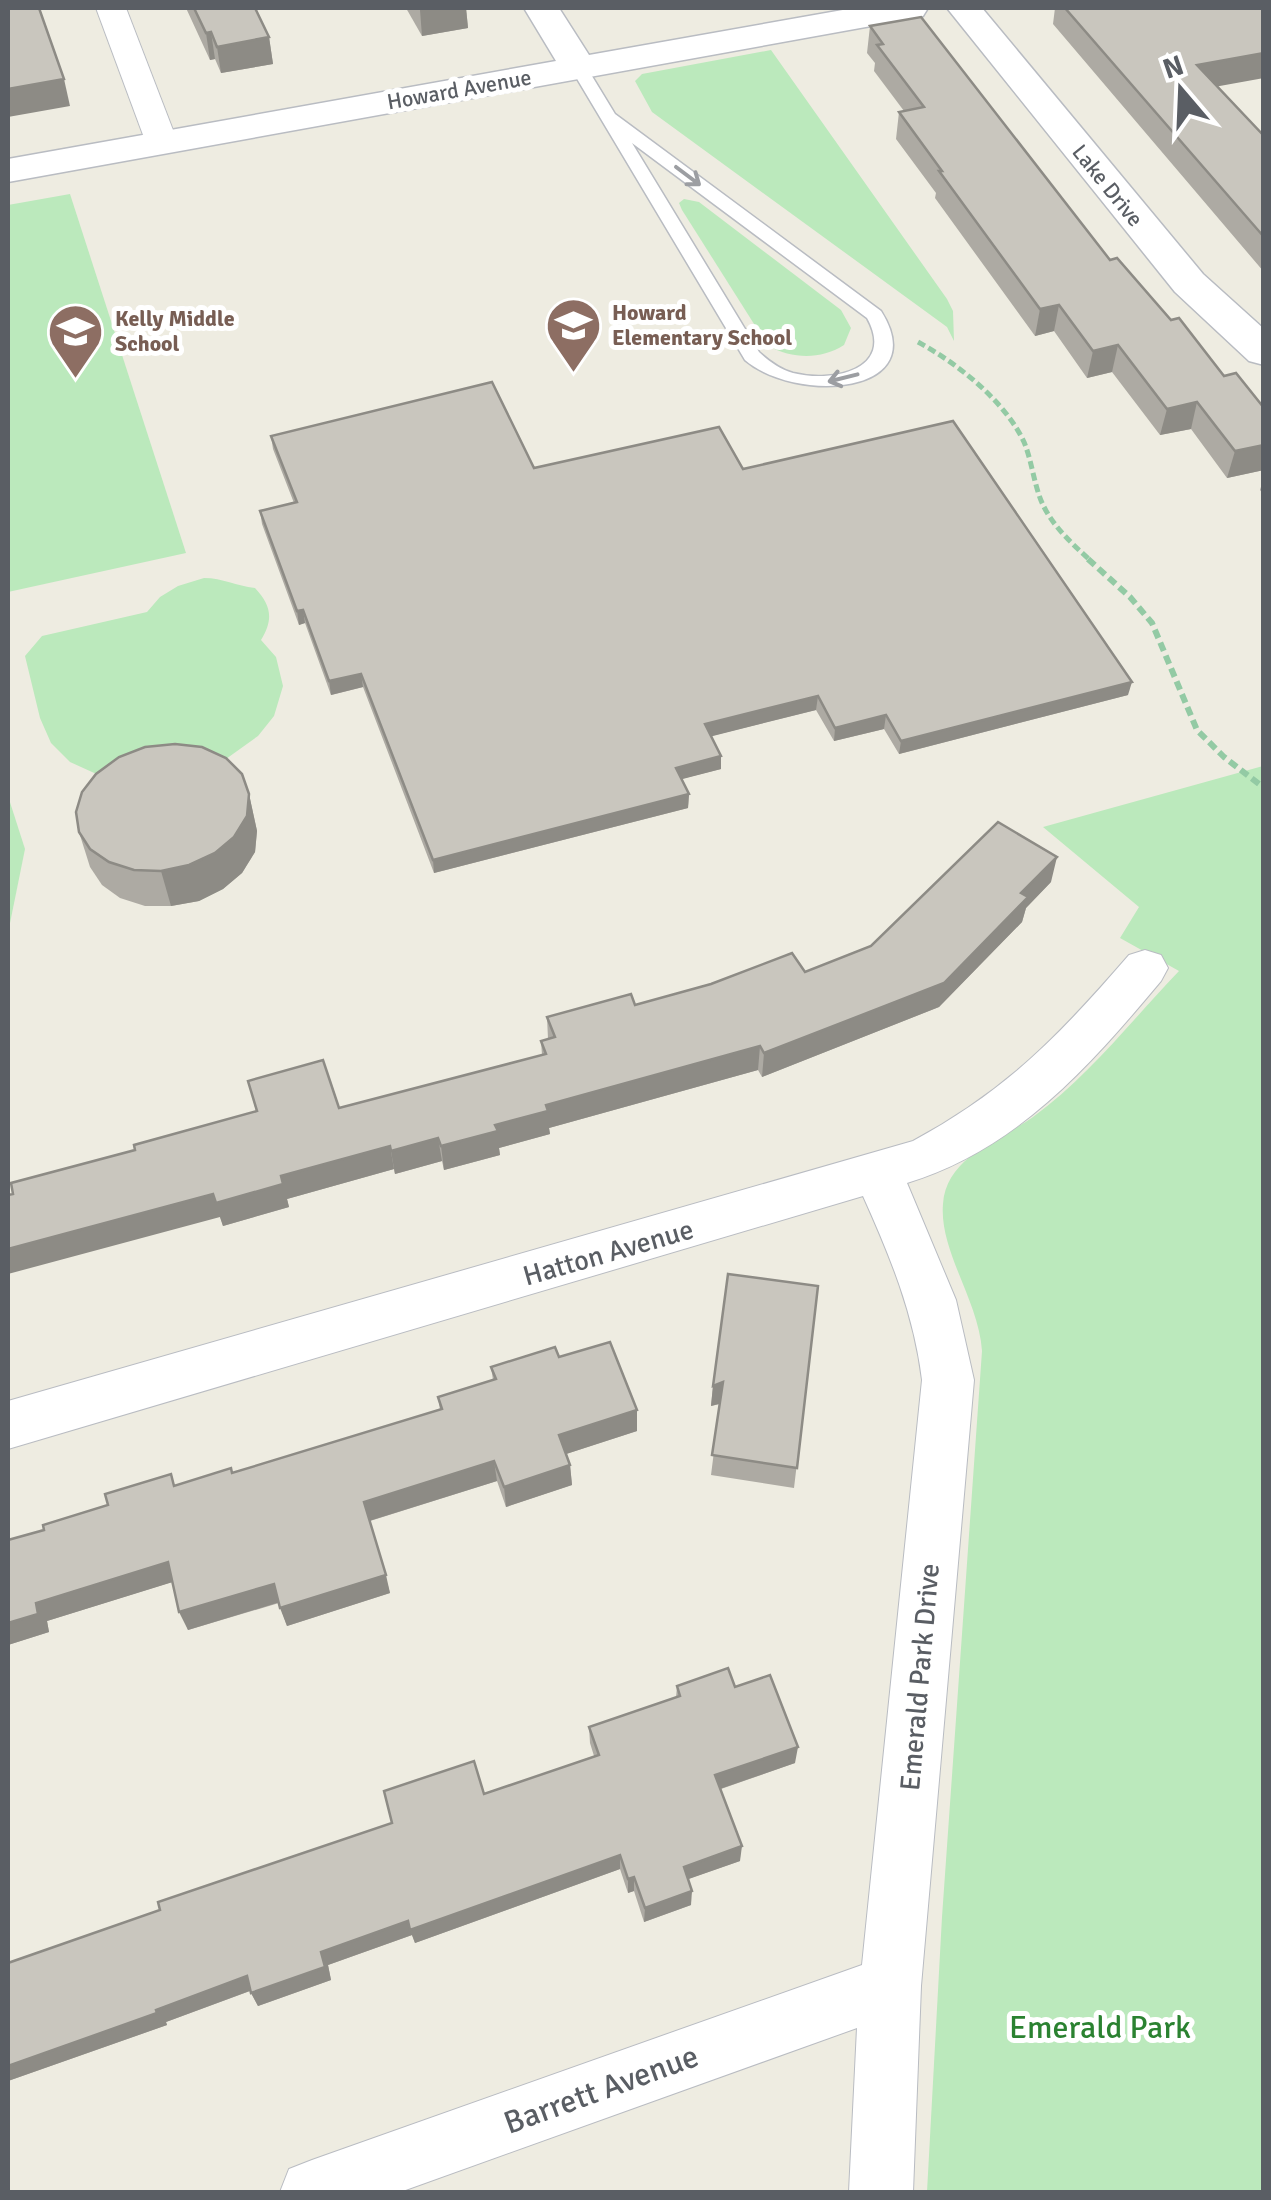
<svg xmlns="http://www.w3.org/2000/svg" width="1271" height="2200" viewBox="0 0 1271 2200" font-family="Signika,sans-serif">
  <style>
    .green { fill: #bbe9bc }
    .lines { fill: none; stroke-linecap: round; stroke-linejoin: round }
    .service-casing { stroke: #b9bcc2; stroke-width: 3 }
    .minor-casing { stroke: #b9bcc2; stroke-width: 2 }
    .tertiary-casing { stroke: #b9bcc2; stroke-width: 3 }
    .path-far1 { stroke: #93caa4; stroke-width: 5; stroke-dasharray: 8 4; stroke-linecap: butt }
    .path { stroke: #93caa4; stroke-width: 6; stroke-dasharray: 9 5; stroke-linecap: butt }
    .service { fill: #fff; fill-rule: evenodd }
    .minor { fill: #fff; fill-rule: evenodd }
    .tertiary { fill: #fff; fill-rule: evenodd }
    .wall { fill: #adaaa3 }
    .shaded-wall { fill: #8d8b85 }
    .building { fill: #c9c6be; stroke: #8d8b85; stroke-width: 2.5 }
    .oneway { stroke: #9c9ea2 }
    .labels { text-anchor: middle; stroke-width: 10; stroke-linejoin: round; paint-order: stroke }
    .far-street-label { font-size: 22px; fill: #5a5e64; stroke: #fff }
    .far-education-label { font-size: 22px; font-weight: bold; fill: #785e54; stroke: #fff; text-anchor: start }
    .street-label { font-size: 28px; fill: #5a5e64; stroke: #fff }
    .near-park-label { font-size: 32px; fill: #2b8231; stroke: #fff }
    .near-street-label { font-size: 32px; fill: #5a5e64; stroke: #fff }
  </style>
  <rect width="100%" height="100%" fill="#eeece1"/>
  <g class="green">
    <polygon points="771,50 947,299 953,311 954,341 947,327 652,112 635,81 642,74"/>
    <polygon points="70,194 186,553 8,592 8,205"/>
    <path d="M684,199l15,3 142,108 10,18 -7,17c-24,15 -51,14 -76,1l-86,-136 -3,-7z"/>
    <path d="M204,578c19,0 32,8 51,10 16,17 19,31 6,52l15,17 7,29 -9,30 -16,20 -39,28 -116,13 -33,-15 -19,-19 -11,-25 -15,-62 17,-20 105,-24 13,-15 18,-11z"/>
    <path d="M1263,766v1426h-336l15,-275 40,-566c-3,-50 -43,-100 -39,-147 3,-47 57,-64 90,-87 55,-40 99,-97 146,-146l-59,-33 19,-31 -96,-80z"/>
    <polygon points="8,796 25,849 8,933"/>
  </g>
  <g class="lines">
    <defs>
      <path id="service" d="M572,63h12l31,51 266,197c53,84 -85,93 -136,49l-175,-293zM632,143l235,175c29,52 -35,65 -74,55 -14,-4 -24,-12 -34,-21z"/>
      <g id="minor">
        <polygon points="96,8 126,8 178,143 174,150 150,150 146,143"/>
        <path d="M1145,950l16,5 7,13 -7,13c-71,85 -145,169 -254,202l49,117 18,80 -53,606 -8,206h-64l8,-164 -457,164h-120l9,-23 23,-9 550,-195 60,-585c-8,-66 -32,-124 -59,-184l-855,253v-48l905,-260c94,-51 146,-105 216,-186z"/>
      </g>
      <g id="tertiary">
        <polygon points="524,8 559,8 589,55 854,8 928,8 923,16 910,19 8,182 8,159 556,61"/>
        <polygon points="947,8 982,8 1203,274 1264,329 1264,365 1249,361 1175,292"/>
      </g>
    </defs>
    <use href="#service" class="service-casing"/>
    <use href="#minor" class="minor-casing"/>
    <use href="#tertiary" class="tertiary-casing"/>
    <path class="path-far1" d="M918,342c39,21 87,59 106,100 7,17 9,35 15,53 9,27 31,47 52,66"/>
    <polyline class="path" points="1088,559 1130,597 1152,623 1197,730 1224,757 1263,787"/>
    <use href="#service" class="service"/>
    <use href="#minor" class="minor"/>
    <use href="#tertiary" class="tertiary"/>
  </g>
  <g class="wall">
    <polygon points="186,8 255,8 269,37 273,64 221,73 215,59 210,60"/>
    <polygon points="406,8 466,8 468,28 422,36"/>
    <polygon points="1055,8 1264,8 1217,87 1264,136 1264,272 1053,24"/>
    <polygon points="870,26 1110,260 1224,376 1264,408 1264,470 1227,478 1191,429 1160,435 1112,372 1087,378 1054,331 1035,336 935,198 936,193 896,139 899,112 904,111 874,71 875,63 867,53"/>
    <polygon points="271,436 534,468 743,469 1128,695 899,754 884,729 834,741 816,710 711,736 721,769 681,779 689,794 688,808 434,873 363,687 331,695 305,623 299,625 262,524 260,511 294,503 273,449"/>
    <polygon points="1264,477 1264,495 1260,490"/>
    <polygon points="249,794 257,831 255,852 242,873 223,889 199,901 171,906 145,906 120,898 102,885 90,867 79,832"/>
    <polygon points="1051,882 1026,908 1022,922 939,1007 762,1077 758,1070 549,1128 550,1134 499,1148 500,1155 444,1170 442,1161 395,1174 394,1169 287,1199 289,1207 223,1226 220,1217 135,1150 256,1111 248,1081 339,1108 542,1055 541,1041 548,1039 547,1017 635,1005 805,972"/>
    <polygon points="818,1286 794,1488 711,1475 720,1404 711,1406 713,1386"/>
    <polygon points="559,1357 637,1431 566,1454 570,1465 572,1485 506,1507 497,1481 370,1521 390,1593 287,1626 279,1603 188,1630 172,1582 47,1621 49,1632 8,1645 44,1530 175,1485 232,1473 440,1410 438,1397 493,1380 491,1367"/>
    <polygon points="677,1686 735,1687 795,1763 721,1789 740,1861 688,1879 691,1905 644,1922 634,1891 628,1893 620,1869 415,1943 412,1935 328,1965 331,1980 258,2006 250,1991 166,2022 167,2025 8,2081 160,1910 484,1794 594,1756 590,1743 589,1727 676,1698"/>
  </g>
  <g class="shaded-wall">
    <polygon points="434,8 466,8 468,28 422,36 420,10"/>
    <polygon points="211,32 215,59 210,60 206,33"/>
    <polygon points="269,37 273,64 221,73 217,47"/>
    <polygon points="1264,53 1264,78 1192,91 1197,65"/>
    <polygon points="64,79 70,106 8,117 8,89"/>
    <polygon points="1059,305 1054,331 1035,336 1040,309"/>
    <polygon points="1118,345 1112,372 1087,378 1093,351"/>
    <polygon points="1197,402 1191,429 1160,435 1167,409"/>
    <polygon points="1264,445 1264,470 1227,478 1235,451"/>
    <polygon points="303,610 305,623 299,625 297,611"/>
    <polygon points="361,674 363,687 331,695 329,681"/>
    <polygon points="1132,682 1128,695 899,754 901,741"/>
    <polygon points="818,696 816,710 705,738 705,724"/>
    <polygon points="886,715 884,729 834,741 835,728"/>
    <polygon points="721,756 721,769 675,781 676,768"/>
    <polygon points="249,794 257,831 255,852 242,873 223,889 199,901 171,906 161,871"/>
    <polygon points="689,794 688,808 434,873 433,860"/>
    <polygon points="1057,857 1051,882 1026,908 1022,922 939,1007 762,1077 764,1053 1021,893"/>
    <polygon points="760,1046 758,1070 549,1128 550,1134 499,1148 500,1155 444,1170 441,1146 546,1105"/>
    <polygon points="438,1138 442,1161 395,1174 391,1151"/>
    <polygon points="390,1146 394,1169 287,1199 289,1207 223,1226 220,1217 8,1274 8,1249"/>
    <polygon points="723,1382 722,1403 711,1406 713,1386"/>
    <polygon points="637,1410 637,1431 560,1456 559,1435"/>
    <polygon points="494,1461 497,1481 369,1521 364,1502"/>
    <polygon points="570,1465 572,1485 506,1507 504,1487"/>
    <polygon points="168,1562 176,1581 47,1621 49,1632 8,1645 8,1623 36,1603"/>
    <polygon points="386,1575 390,1593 287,1626 280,1608"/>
    <polygon points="274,1584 280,1602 188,1630 179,1612"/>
    <polygon points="798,1747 795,1763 714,1791 715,1775"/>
    <polygon points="742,1846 740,1861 683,1881 684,1867"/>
    <polygon points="620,1855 620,1869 415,1943 412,1935 328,1965 331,1980 258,2006 251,1993 321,1952 408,1921"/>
    <polygon points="634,1877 634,1891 628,1893 628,1879"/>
    <polygon points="692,1891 691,1905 644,1922 645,1908"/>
    <polygon points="247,1976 255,1989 166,2022 167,2025 8,2081 8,2066"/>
  </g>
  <g class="building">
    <polygon points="8,8 39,8 64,79 8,89"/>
    <polygon points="194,8 255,8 269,37 217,47 211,32 206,33"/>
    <polygon points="1065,8 1264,8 1264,53 1197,65 1264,136 1264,237"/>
    <polygon points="921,17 1110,260 1117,258 1171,320 1179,318 1224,376 1236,373 1264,408 1264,445 1235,451 1197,402 1167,409 1118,345 1093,351 1059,305 1040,309 939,171 942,171 899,112 924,107 877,45 883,44 870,26"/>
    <polygon points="492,382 534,468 719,427 743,469 953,421 1132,682 901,741 886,715 835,728 818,696 705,724 721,756 676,768 689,794 433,860 361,674 329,681 303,610 297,611 260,511 297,502 271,436"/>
    <polygon points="175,744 202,747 226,758 242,774 249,794 247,816 234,837 215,853 189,865 161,871 134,870 109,862 90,849 79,832 76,812 82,792 96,774 119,757 145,747"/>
    <polygon points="998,822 1057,857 1021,893 1028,897 944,983 764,1053 760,1046 546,1105 548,1111 495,1125 498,1131 441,1146 438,1138 391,1151 390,1146 281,1176 283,1184 216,1203 213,1194 8,1249 8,1195 13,1194 11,1183 135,1150 134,1145 257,1111 248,1081 323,1060 339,1108 546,1054 541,1041 555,1037 547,1017 631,994 635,1005 711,984 792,953 805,972 871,946"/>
    <polygon points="728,1274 818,1286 797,1468 712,1455 723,1382 713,1386"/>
    <polygon points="610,1342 637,1410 559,1435 570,1465 504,1487 494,1461 364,1502 386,1575 280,1608 274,1584 179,1612 168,1562 36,1603 38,1614 8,1623 8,1540 44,1530 43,1525 108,1505 105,1494 171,1474 174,1486 231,1468 232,1473 442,1409 438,1397 496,1379 491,1367 555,1347 559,1357"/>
    <polygon points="728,1668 735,1687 770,1675 798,1747 715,1775 742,1846 684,1867 692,1891 645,1908 634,1877 628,1879 620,1855 410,1930 408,1921 321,1952 325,1967 251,1993 247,1976 156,2010 157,2013 8,2066 8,1963 160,1910 158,1902 392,1823 384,1791 474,1761 484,1794 599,1755 589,1727 680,1696 677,1686"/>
  </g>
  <defs><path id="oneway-shaft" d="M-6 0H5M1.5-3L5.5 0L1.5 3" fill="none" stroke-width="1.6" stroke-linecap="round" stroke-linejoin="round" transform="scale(2.5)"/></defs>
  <g class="oneway">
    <use href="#oneway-shaft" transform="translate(688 176) rotate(37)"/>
    <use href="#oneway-shaft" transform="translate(843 378) rotate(166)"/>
  </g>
  <defs>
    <symbol id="school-pin" viewBox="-11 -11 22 30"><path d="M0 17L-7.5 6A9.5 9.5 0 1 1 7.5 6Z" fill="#8d6e63" stroke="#fff"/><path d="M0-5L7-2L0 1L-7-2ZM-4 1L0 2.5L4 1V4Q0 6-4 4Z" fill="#fff"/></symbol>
  </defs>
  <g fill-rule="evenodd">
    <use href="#school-pin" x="542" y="294" width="63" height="86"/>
    <use href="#school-pin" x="44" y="300" width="63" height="86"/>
  </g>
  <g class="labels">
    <g class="far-street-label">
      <text transform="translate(459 89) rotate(-10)" y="8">Howard Avenue</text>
      <text transform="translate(1108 185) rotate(51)" y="8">Lake Drive</text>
    </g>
    <g class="far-education-label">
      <text x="612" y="320">Howard<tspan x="612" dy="25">Elementary School</tspan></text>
      <text x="115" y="326">Kelly Middle<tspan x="115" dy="25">School</tspan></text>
    </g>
    <g class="street-label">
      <text transform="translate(608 1252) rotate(-16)" y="10">Hatton Avenue</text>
      <text transform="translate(919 1677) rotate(-85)" y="10">Emerald Park Drive</text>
    </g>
    <g class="near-park-label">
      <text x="1100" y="2038">Emerald Park</text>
    </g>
    <g class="near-street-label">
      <text transform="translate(601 2089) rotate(-20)" y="11">Barrett Avenue</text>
    </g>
  </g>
  <rect width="1271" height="2200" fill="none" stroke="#5a5e64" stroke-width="20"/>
  <g transform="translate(1181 90) rotate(341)" stroke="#ffffff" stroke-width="8" paint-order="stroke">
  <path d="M0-8L18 38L0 25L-18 38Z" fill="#5a5e64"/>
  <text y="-15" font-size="28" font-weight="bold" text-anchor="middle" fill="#5a5e64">N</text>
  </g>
</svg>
